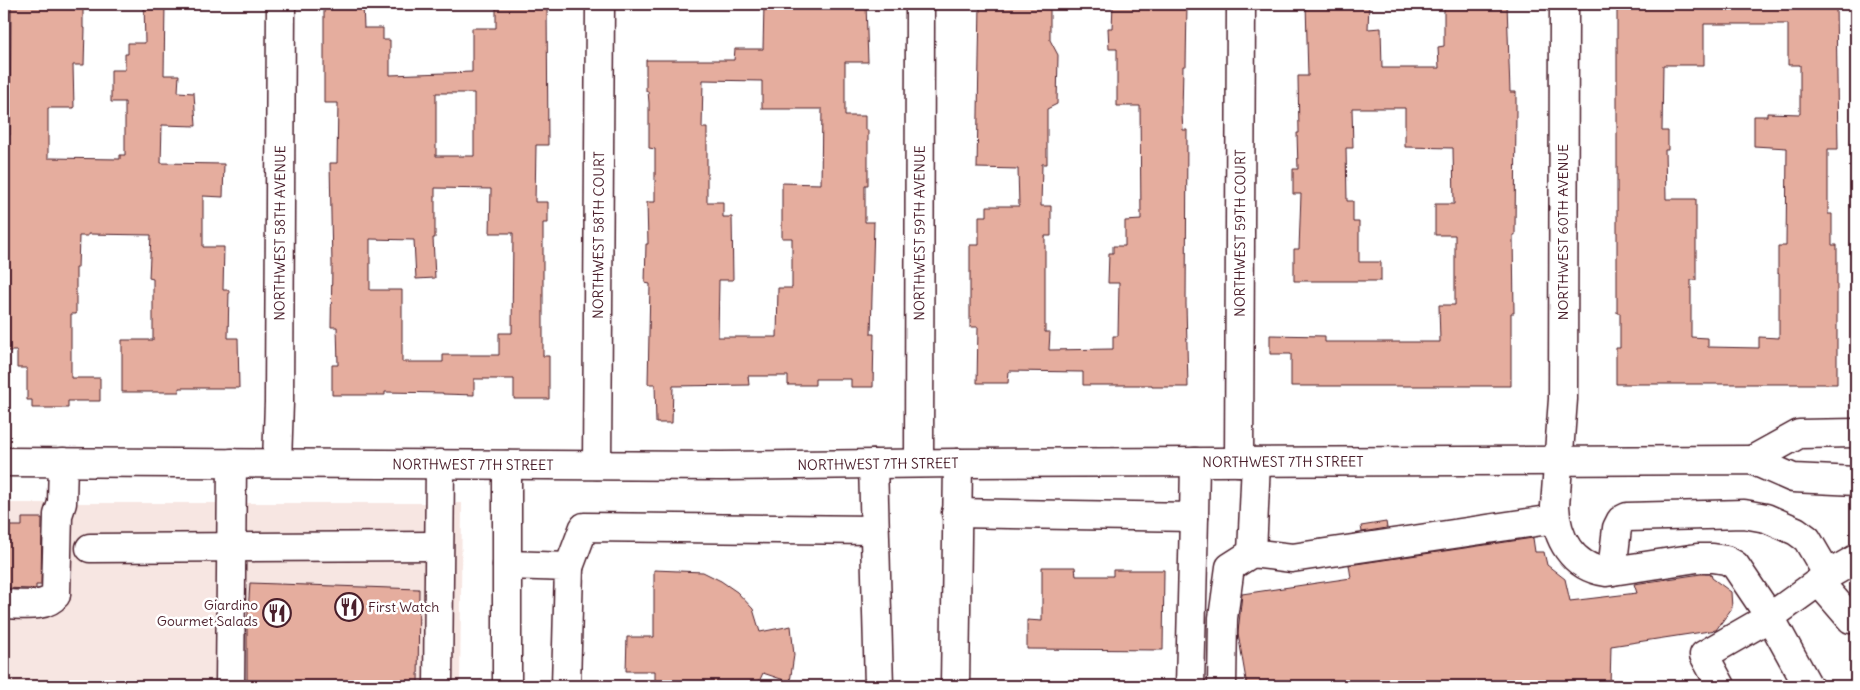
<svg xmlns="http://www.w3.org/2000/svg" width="1860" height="690" viewBox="0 0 1860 690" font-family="Delius,sans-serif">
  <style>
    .built { fill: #f7e6e2 }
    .building { fill: #e5ad9e; stroke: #4a1f2b; fill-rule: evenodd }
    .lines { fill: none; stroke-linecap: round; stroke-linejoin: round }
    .minor-casing { stroke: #4a1f2b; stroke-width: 31 }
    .major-casing { stroke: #4a1f2b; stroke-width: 31 }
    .minor { stroke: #fff; stroke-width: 28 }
    .major { stroke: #fff; stroke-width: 28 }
    .labels { text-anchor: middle; stroke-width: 5; stroke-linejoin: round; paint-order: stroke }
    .street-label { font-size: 14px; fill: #4a1f2b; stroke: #fff }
    .poi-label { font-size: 14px; fill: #4a1f2b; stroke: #fff; text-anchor: end }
  </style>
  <rect width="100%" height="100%" fill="#fff"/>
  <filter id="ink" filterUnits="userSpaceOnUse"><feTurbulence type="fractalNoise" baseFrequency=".02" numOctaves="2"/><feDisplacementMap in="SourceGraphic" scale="10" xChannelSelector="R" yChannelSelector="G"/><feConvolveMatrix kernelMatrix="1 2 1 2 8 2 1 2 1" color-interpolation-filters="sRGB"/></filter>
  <g filter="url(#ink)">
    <polygon class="built" points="4,503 462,503 460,686 4,686"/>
    <g class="building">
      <polygon points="11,4 83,4 83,28 85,28 84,65 73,65 74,108 48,108 48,158 120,159 120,155 125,155 125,102 111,102 111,70 125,70 125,54 128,54 128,43 145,43 144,4 165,4 164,75 179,75 178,92 194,93 196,126 162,125 161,163 224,164 223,197 203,196 203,247 224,247 223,290 229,290 228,338 238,338 239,388 179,388 179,392 122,392 122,340 153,340 153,279 149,278 151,235 88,234 88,236 79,236 78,268 76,268 76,314 71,314 71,378 100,378 100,401 68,401 68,408 32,408 32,400 27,400 27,368 17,368 17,351 6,351 5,158 6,158 6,135 10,135"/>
      <path d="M324,4h39l1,24h19v12h7v35l82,-3v-44h24v-24h51l1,141h-12l-1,57h13v21h-5v133h6v43h-35v-20h-40v16l-31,-1v-1l-58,-1v3h-53v-30h6l-1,-38h-6l1,-62 -2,-102h7l1,-60h-14zM436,93h38v63h-38zM435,188l56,1 -1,44h23l-1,100h-13v22h-56v7h-41v-72h-32v-51l44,1 2,39 19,-1 -2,-40h2z"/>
      <path d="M764,4h102l2,58h-23v54h20v14h3v55h-3v37h9l-3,112h3l-1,53h-22v-8h-36v6h-27v-9h-40l1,9 -76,1 -1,37h-16l-1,-39h-7l2,-100 -5,-1 1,-39h2l-1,-42h8v-53l-6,-1v-45l-1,-12h-2v-31h88l1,-11h28zM703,80l59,1v28h60l-1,75 -39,-1v55h10v50h-14l-1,49h-59l1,-57h14l-1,-63h-9v-15h-16v-74h-5z"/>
      <polygon points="980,4 1050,4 1050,40 1058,55 1057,104 1047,109 1047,164 1042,164 1041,206 1051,206 1051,236 1045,236 1045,332 1050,332 1049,350 1113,349 1113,336 1118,336 1119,283 1108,283 1109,253 1113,253 1113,246 1125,246 1125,221 1141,220 1140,106 1117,106 1117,49 1109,49 1108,28 1112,28 1113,4 1187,4 1186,66 1183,66 1182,115 1183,130 1187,130 1186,304 1188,387 1152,387 1152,385 1083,385 1083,372 1009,371 1008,383 977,383 978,327 970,327 970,245 979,245 979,216 987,216 987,206 1019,206 1018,169 977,168"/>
      <polygon points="1306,4 1369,4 1368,29 1381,28 1382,68 1439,68 1438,47 1444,46 1444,4 1507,4 1510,92 1516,92 1516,109 1515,235 1513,235 1514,313 1511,313 1511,386 1291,386 1291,354 1270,354 1270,335 1325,336 1325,342 1440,342 1439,305 1455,305 1455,235 1435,235 1435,204 1454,204 1453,148 1405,147 1405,108 1352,108 1353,148 1346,148 1347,201 1353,201 1353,222 1359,222 1359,262 1381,262 1381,281 1294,281 1294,249 1299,249 1301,194 1293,194 1293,169 1298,169 1297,133 1299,133 1298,76 1308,76"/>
      <path d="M1617,4h219l2,145h-10v65h4v31h5v139h-221v-36h4v-35h-3zM1704,24h84v41h12v49l-33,-1v3h-13v30l33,2 -1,98h-8v28l1,-1v65l-20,-1v11l-51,-1v-9l-17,-1v-57h5v-81h-30l-1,-49h3v-19h-6l1,-66h41z"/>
      <polygon points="22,518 42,518 41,585 36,585 36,589 31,589 4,588 4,526 22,526"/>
      <polygon points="1386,522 1387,528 1362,532 1361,526"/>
      <polygon points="1533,538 1535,552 1544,552 1547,565 1565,579 1570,601 1637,593 1634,584 1701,574 1711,574 1712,578 1731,592 1732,608 1716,630 1611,646 1610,686 1247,686 1238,633 1242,594 1351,578 1349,565"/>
      <polygon points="1042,567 1075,567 1076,576 1113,576 1113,570 1164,570 1163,650 1027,649 1027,620 1042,621"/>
      <polygon points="654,570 703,572 721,581 737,592 753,609 760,632 791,626 794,655 790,682 763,673 757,686 655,686 655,671 626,671 627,637 654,637"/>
      <polygon points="250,583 419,589 418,686 247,686 247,628"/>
    </g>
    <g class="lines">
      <defs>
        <g id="minor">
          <path d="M1564,4l-1,395 -8,107c1,32 17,61 51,66l91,-14h16l13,2 9,5 35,52 38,69"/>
          <path id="s1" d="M1239,462l2,-458"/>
          <path id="s2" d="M277,463l2,-61 2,-398"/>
          <path id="s3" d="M919,463l1,-459"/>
          <polyline points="873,464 879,686"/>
          <polyline points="507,465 507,686"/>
          <path id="s4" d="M597,465l3,-461"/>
          <polyline points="956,513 1194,517 1195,462"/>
          <polyline points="90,548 438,546"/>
          <polyline points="1252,553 1256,462"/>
          <polyline points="507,565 569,567 566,686"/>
          <polyline points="569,567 584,527 874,530"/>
          <polyline points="1612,571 1617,528 1621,520 1627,517 1744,514 1766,518 1796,531 1807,539 1828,575"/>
          <polyline points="1819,582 1851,619 1856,615"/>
          <path d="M4,604c16,0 41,5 52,-9l2,-80 4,-12 1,-41"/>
          <polyline points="230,686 232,463"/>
          <polyline points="438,686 440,464"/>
          <polyline points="955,686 958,463"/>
          <polyline points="1190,686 1194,517"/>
          <polyline points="1222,686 1223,618 1230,567 1252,553 1292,558 1555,519"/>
          <polyline points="1721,686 1704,655 1770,617 1828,575 1856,559"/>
        </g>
        <g id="major">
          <polyline points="1752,460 1799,434 1856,433"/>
          <path id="s5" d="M4,462l717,4 237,-3 794,-3 41,18 63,3"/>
        </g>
      </defs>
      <use href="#minor" class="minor-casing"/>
      <use href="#major" class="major-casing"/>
      <use href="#minor" class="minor"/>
      <use href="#major" class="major"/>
    </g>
  </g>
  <defs>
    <symbol id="restaurant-ring" viewBox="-11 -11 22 22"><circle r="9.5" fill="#fff" stroke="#4a1f2b" stroke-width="1.5"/><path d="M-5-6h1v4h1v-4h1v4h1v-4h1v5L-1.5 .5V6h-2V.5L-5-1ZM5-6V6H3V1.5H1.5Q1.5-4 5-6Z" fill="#4a1f2b"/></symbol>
  </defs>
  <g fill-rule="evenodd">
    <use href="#restaurant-ring" x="333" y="591" width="32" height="32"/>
    <use href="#restaurant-ring" x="261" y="597" width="32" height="32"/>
  </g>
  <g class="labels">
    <g class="street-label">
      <text transform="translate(1563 232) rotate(-90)" y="5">NORTHWEST 60TH AVENUE</text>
      <text dy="5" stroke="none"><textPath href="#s2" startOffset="230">NORTHWEST 58TH AVENUE</textPath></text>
      <text dy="5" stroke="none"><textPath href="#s1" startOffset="229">NORTHWEST 59TH COURT</textPath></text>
      <text dy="5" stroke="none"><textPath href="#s4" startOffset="230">NORTHWEST 58TH COURT</textPath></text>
      <text dy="5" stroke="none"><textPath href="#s3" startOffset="230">NORTHWEST 59TH AVENUE</textPath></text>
      <text dy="5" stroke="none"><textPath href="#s5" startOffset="1279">NORTHWEST 7TH STREET</textPath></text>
      <text dy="5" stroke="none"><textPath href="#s5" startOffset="469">NORTHWEST 7TH STREET</textPath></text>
      <text dy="5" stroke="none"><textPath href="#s5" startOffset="874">NORTHWEST 7TH STREET</textPath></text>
    </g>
    <g class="poi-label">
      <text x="258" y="610">Giardino<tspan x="258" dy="16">Gourmet Salads</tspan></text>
      <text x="368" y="612" text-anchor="start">First Watch</text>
    </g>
  </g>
  <rect width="1860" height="690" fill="none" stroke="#fff" stroke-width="20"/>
  <rect x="10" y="10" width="1840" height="670" fill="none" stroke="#4a1f2b" stroke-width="2" filter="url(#ink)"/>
</svg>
